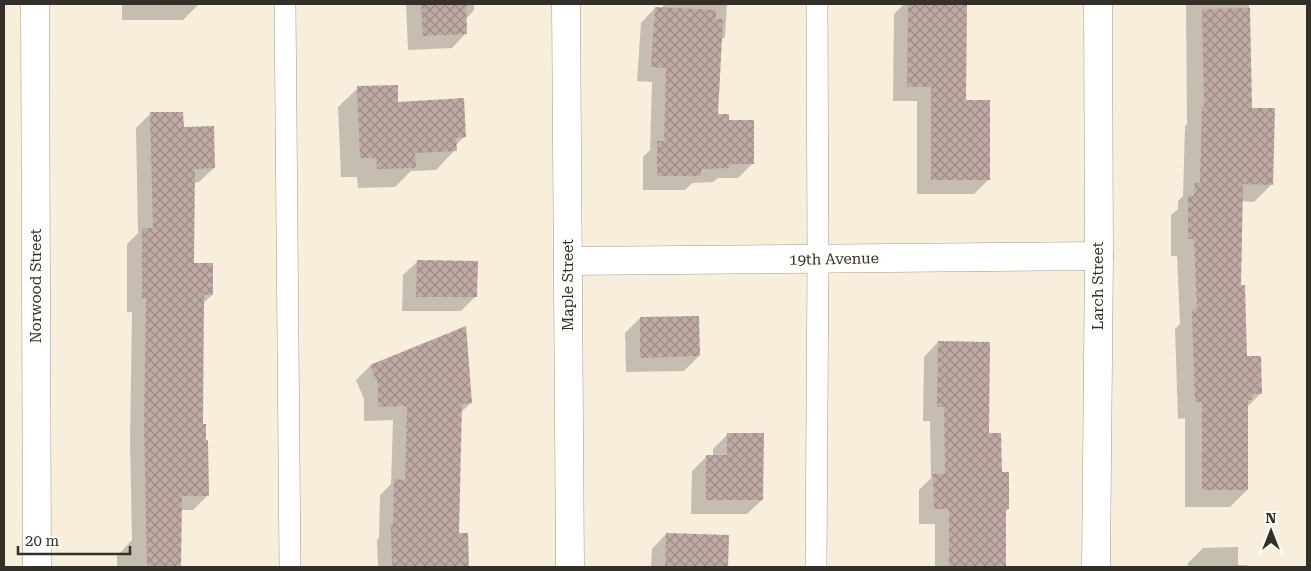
<svg xmlns="http://www.w3.org/2000/svg" width="1311" height="571" viewBox="0 0 1311 571" font-family="'Roboto Serif',serif">
  <style>
    .shadow { fill: #0003 }
    .building { fill: url(#building-cross-hatch) }
    .lines { fill: none; stroke-linecap: round; stroke-linejoin: round }
    .service-casing { stroke: #a39b8a; stroke-width: 22 }
    .minor-casing { stroke: #a39b8a; stroke-width: 29 }
    .service { stroke: #fff; stroke-width: 21 }
    .minor { stroke: #fff; stroke-width: 28 }
    .labels { text-anchor: middle; stroke-width: 5; stroke-linejoin: round; paint-order: stroke }
    .street-label { font-size: 15px; fill: #333029; stroke: #fefcf8 }
  </style>
  <defs>
    <pattern id="building-cross-hatch" width="8" height="8" patternUnits="userSpaceOnUse" patternTransform="scale(1.25)"><rect width="8" height="8" fill="#bfaaa5"/><path d="M0 0l8 8M0 8l8-8" fill="none" stroke="#9c8b86"/></pattern>
  </defs>
  <rect width="100%" height="100%" fill="#f7eedc"/>
  <g class="shadow">
    <polygon points="122,4 198,4 198,5 183,20 122,20"/>
    <polygon points="406,4 474,4 474,10 466,19 466,33 452,48 408,50"/>
    <polygon points="663,4 727,4 725,37 720,41 717,115 728,121 753,163 738,178 718,178 713,182 692,183 685,190 643,190 643,157 650,150 652,82 637,81 641,23 655,8 663,9"/>
    <polygon points="904,4 966,4 964,102 988,180 974,194 917,194 917,101 893,101 894,14"/>
    <polygon points="1186,4 1249,4 1251,109 1272,184 1254,202 1242,201 1240,287 1246,358 1261,393 1247,407 1247,490 1230,507 1185,507 1185,418 1178,419 1175,329 1180,324 1177,256 1171,256 1171,215 1178,209 1178,201 1183,196 1185,126 1187,124"/>
    <polygon points="358,88 464,137 455,146 455,150 436,170 411,171 395,187 358,188 357,177 341,177 338,107"/>
    <polygon points="150,114 182,128 214,168 199,182 194,183 193,264 212,295 202,304 201,426 208,495 193,510 181,510 180,567 117,567 117,556 132,540 130,441 132,312 127,312 127,244 138,233 136,128"/>
    <polygon points="418,261 476,296 461,311 402,311 403,275"/>
    <polygon points="640,318 699,356 684,371 626,372 625,333"/>
    <polygon points="938,342 988,435 1000,473 1008,509 1005,512 1005,567 935,567 935,524 919,524 919,490 931,478 930,421 923,421 924,357"/>
    <polygon points="370,366 471,403 460,413 458,534 467,534 467,567 378,567 377,540 379,538 380,495 391,484 393,420 364,421 364,399 356,380"/>
    <polygon points="728,434 762,500 747,514 691,514 692,471 707,456 713,456 713,449"/>
    <polygon points="666,534 728,536 727,567 651,567 652,549"/>
    <polygon points="1238,547 1238,565 1247,565 1248,567 1188,567 1188,563 1203,548"/>
  </g>
  <g class="building">
    <polygon points="421,4 466,4 467,34 423,36"/>
    <polygon points="908,4 967,4 966,100 990,100 990,180 931,180 931,87 907,87"/>
    <polygon points="655,7 716,10 716,19 723,19 718,114 729,114 729,120 754,120 754,164 729,164 729,168 701,169 701,176 657,176 657,141 664,141 666,68 651,67"/>
    <polygon points="1250,8 1252,108 1275,108 1273,185 1243,184 1241,285 1245,285 1247,356 1261,356 1262,394 1252,394 1252,400 1248,400 1248,490 1202,490 1202,402 1195,402 1192,310 1197,309 1194,239 1188,239 1188,196 1194,196 1195,183 1200,183 1202,107 1204,107 1202,9"/>
    <polygon points="398,85 398,102 464,98 466,137 456,138 457,151 415,153 416,168 377,169 376,158 360,158 357,86"/>
    <polygon points="150,112 183,112 184,127 214,126 215,168 195,169 194,263 213,263 213,295 204,295 203,424 206,424 206,440 208,440 209,496 182,496 181,567 147,567 144,426 146,298 142,298 142,228 153,228"/>
    <polygon points="417,260 478,261 477,297 416,297"/>
    <polygon points="699,316 700,356 640,358 640,317"/>
    <polygon points="466,326 472,403 462,404 459,533 468,533 469,567 392,567 391,524 393,524 394,479 405,480 407,406 378,407 378,384 370,365"/>
    <polygon points="938,341 990,342 989,433 1001,433 1002,472 1009,472 1009,509 1006,509 1006,567 949,567 949,509 934,509 933,474 945,474 944,407 937,407"/>
    <polygon points="727,433 764,433 763,500 706,500 706,455 727,455"/>
    <polygon points="666,533 729,535 728,567 665,567"/>
  </g>
  <g class="lines">
    <defs>
      <g id="service">
        <polyline points="285,4 290,567"/>
        <polyline points="816,567 818,259 817,4"/>
      </g>
      <g id="minor">
        <polyline points="35,4 37,567"/>
        <polyline points="566,4 570,567"/>
        <polyline points="568,261 1099,256"/>
        <polyline points="1096,567 1099,256 1098,4"/>
      </g>
    </defs>
    <use href="#service" class="service-casing"/>
    <use href="#minor" class="minor-casing"/>
    <use href="#service" class="service"/>
    <use href="#minor" class="minor"/>
  </g>
  <g class="labels">
    <g class="street-label">
      <text transform="translate(834 259) rotate(-1)" y="5">19th Avenue</text>
      <text transform="translate(568 285) rotate(-90)" y="5">Maple Street</text>
      <text transform="translate(36 286) rotate(-90)" y="5">Norwood Street</text>
      <text transform="translate(1098 286) rotate(-90)" y="5">Larch Street</text>
    </g>
  </g>
  <rect width="1311" height="571" fill="none" stroke="#333029" stroke-width="10"/>
  <g transform="translate(1271 531)" stroke="#fefcf8" stroke-width="4" paint-order="stroke">
  <path d="M0-4L9 19L0 12L-9 19Z" fill="#333029"/>
  <text y="-8" font-size="14" font-weight="bold" text-anchor="middle" fill="#333029">N</text>
  </g>
  <path d="M18 546v8h112v-8" fill="none" stroke="#333029" stroke-width="2.5"/>
  <text x="25" y="546" font-size="15" fill="#333029" stroke="#fefcf8" stroke-width="4" paint-order="stroke">20 m</text>
</svg>
